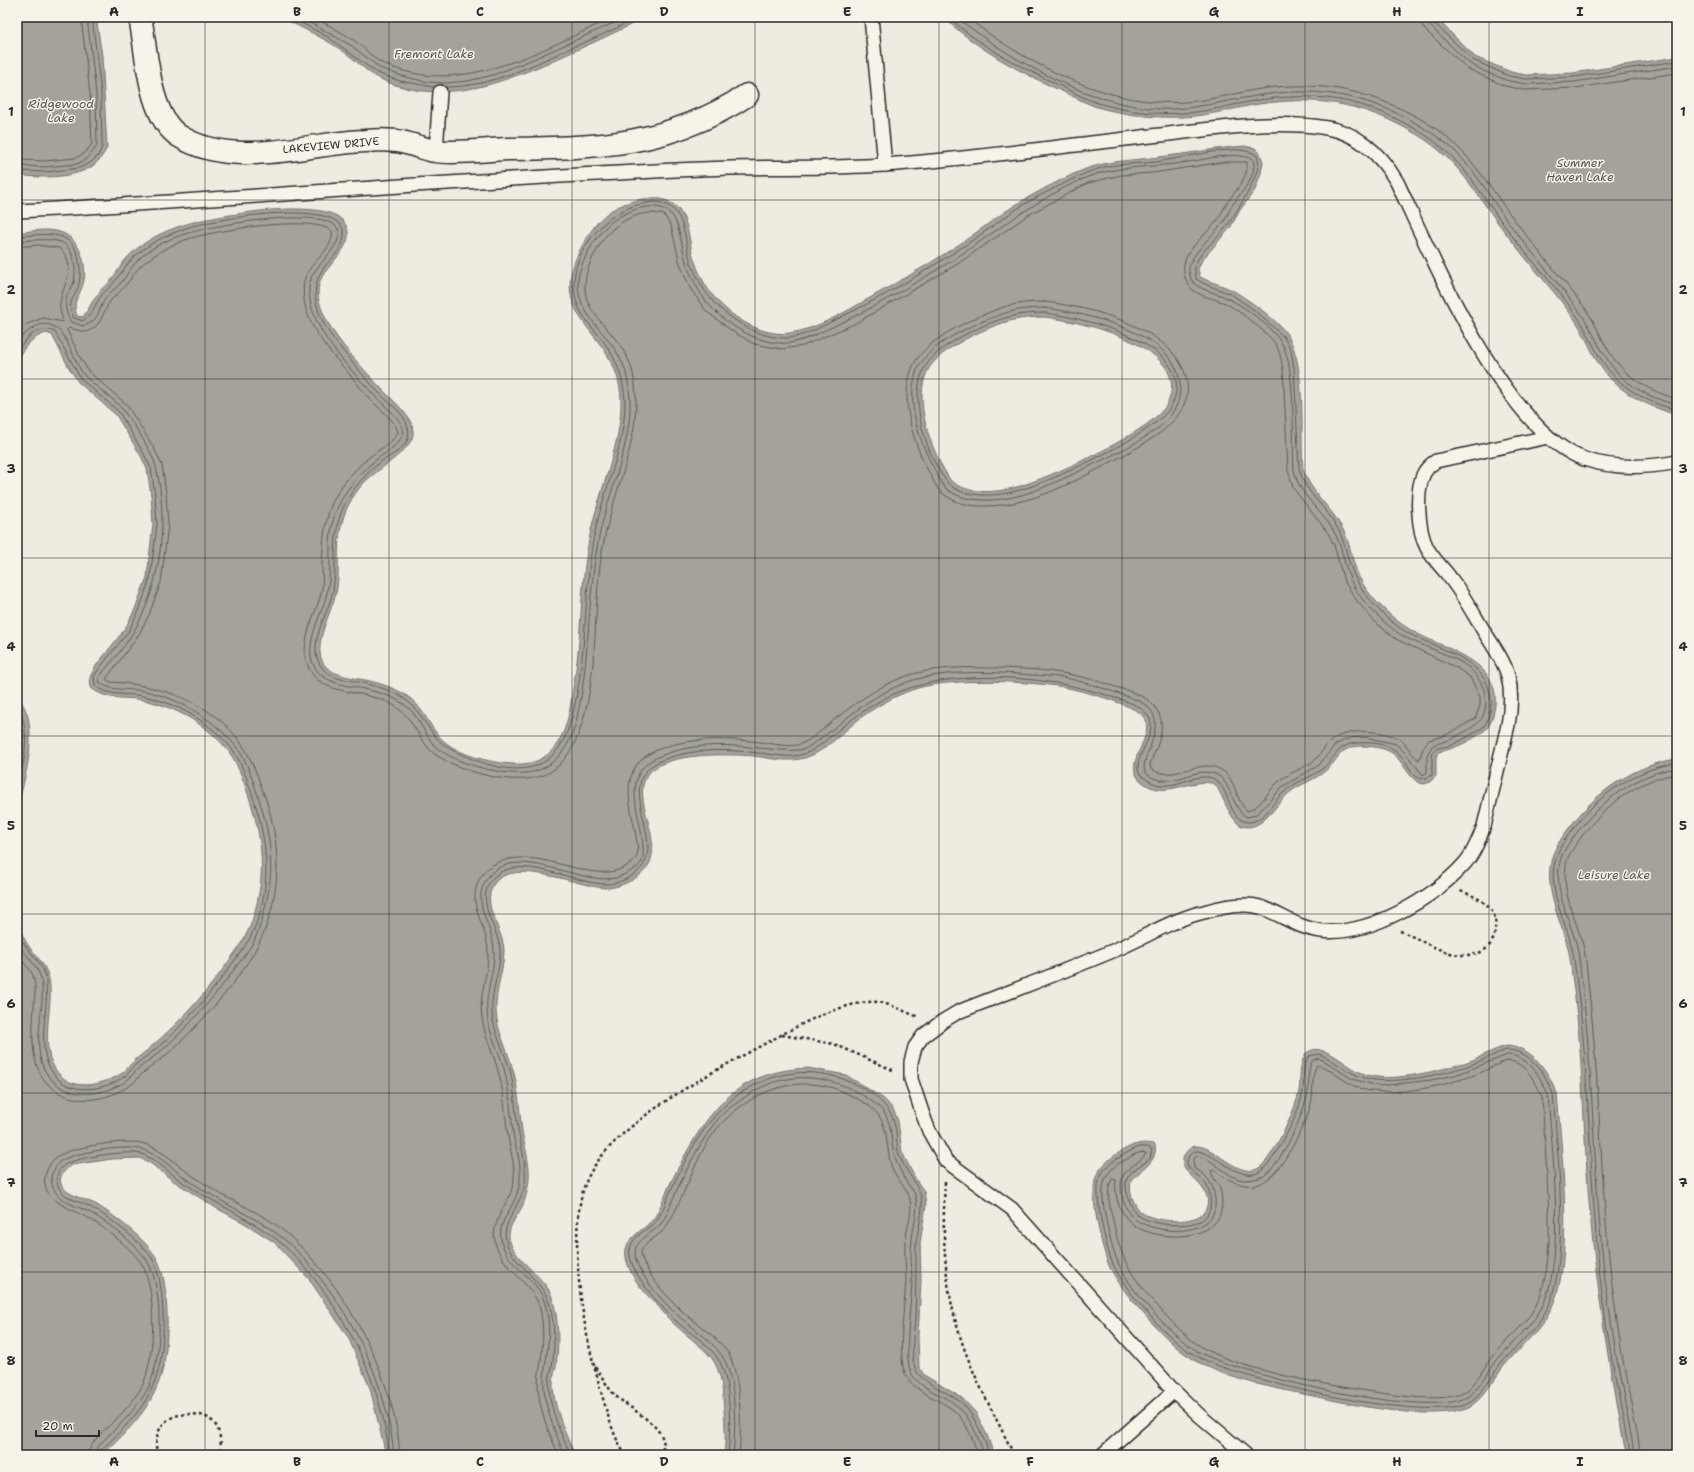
<svg xmlns="http://www.w3.org/2000/svg" width="1694" height="1472" viewBox="0 0 1694 1472" font-family="'Shantell Sans',sans-serif">
  <style>
    .water { fill: #a4a29a; stroke: #74726e; fill-rule: evenodd }
    .lines { fill: none; stroke-linecap: round; stroke-linejoin: round }
    .shore { stroke: #5b5b57; stroke-width: 1 }
    .lane-casing { stroke: #2b2b2b; stroke-width: 16 }
    .street-casing { stroke: #2b2b2b; stroke-width: 25 }
    .path { stroke: #2b2b2b; stroke-width: 2.5; stroke-dasharray: 3 3; stroke-linecap: butt }
    .lane { stroke: #f7f3e8; stroke-width: 13 }
    .street { stroke: #f7f3e8; stroke-width: 22 }
    .grid { fill: none; stroke: #2b2b2b; stroke-width: 1; stroke-opacity: 0.55 }
    .labels { text-anchor: middle; stroke-width: 3; stroke-linejoin: round; paint-order: stroke }
    .street-label { font-size: 11px; fill: #2b2b2b; stroke: #f7f3e8 }
    .water-label { font-size: 12px; font-style: italic; fill: #555552; stroke: #f7f3e8 }
    .neatline { fill: none; stroke: #2b2b2b; stroke-width: 1.5 }
    .grid-label { font-size: 13px; text-anchor: middle; font-weight: bold; fill: #2b2b2b }
  </style>
  <rect width="100%" height="100%" fill="#efebe0"/>
  <filter id="ink" filterUnits="userSpaceOnUse"><feTurbulence type="fractalNoise" baseFrequency=".025" numOctaves="2"/><feDisplacementMap in="SourceGraphic" scale="8" xChannelSelector="R" yChannelSelector="G"/><feConvolveMatrix kernelMatrix="1 2 1 2 8 2 1 2 1" color-interpolation-filters="sRGB"/></filter>
  <g filter="url(#ink)">
    <g class="water">
      <path d="M17,17h79l6,39 5,92c-4,7 -9,15 -16,19 -20,12 -52,11 -74,8z"/>
      <path d="M281,17h364c-25,14 -51,25 -77,37 -61,27 -126,56 -192,23 -10,-6 -19,-16 -29,-23 -20,-15 -44,-25 -66,-37z"/>
      <path d="M943,17h492l40,40 36,15 15,3 47,-2 104,-16v358c-33,-10 -62,-24 -80,-54 -8,-15 -14,-30 -24,-44 -20,-28 -44,-53 -65,-81 -34,-43 -49,-80 -101,-107 -49,-27 -93,-33 -148,-25 -25,4 -50,12 -76,13 -30,1 -61,-2 -89,-11 -13,-5 -25,-12 -37,-17 -41,-19 -81,-41 -114,-72z"/>
      <path d="M1244,146l11,2 5,5 3,9 -2,11 -6,17 -15,20 -10,18 -28,32 -4,9 2,8c11,6 24,8 34,14 16,10 44,29 54,45 19,32 12,96 15,133 7,23 27,37 38,57 9,15 10,31 16,46 5,14 18,29 29,39 10,10 22,18 34,24 34,17 87,30 73,80 -1,6 -4,12 -9,16 -11,9 -32,19 -46,21l-2,5v19c-20,24 -30,-14 -44,-23 -7,-5 -21,-7 -29,-7 -25,0 -23,14 -39,26 -11,9 -25,12 -36,22 -12,10 -28,41 -48,31 -10,-6 -18,-31 -25,-41 -25,-8 -50,18 -74,-3 -21,-18 17,-45 2,-65 -9,-12 -70,-28 -86,-30 -39,-5 -102,-8 -139,2 -17,5 -34,14 -49,24 -21,13 -44,43 -69,47 -16,3 -31,-1 -46,-3 -26,-2 -87,-4 -105,17 -24,28 30,80 -15,106 -9,5 -18,9 -29,9 -27,-1 -101,-36 -114,2 -7,19 12,40 13,60 0,20 -9,40 -8,61 1,21 12,39 17,59 6,19 6,41 9,61 2,13 6,25 7,38 1,13 -2,26 -7,38 -4,8 -13,18 -13,28 0,23 36,40 43,62 7,22 7,47 4,69 -1,5 -3,10 -3,16 -1,21 13,54 22,73h-189l-16,-67 -22,-51 -39,-58 -35,-37 -28,-18 -30,-16 -44,-28 -22,-17 -10,-5 -28,1 -40,6c-6,4 -14,10 -11,19 5,12 26,15 36,21 18,11 48,34 59,52 9,16 10,38 11,56 2,69 -14,96 -65,142h-85v-546c1,9 3,19 6,27 9,20 26,26 27,51 2,28 -13,68 12,90 16,14 42,7 59,-3 5,-3 9,-10 14,-14 36,-28 67,-61 94,-99 9,-13 18,-25 23,-40 15,-46 11,-82 -4,-127 -5,-14 -10,-30 -19,-42 -19,-26 -55,-46 -86,-52 -21,-4 -33,2 -52,-12l-1,-11 5,-10 30,-38 10,-20 12,-32 6,-53 -2,-29 -4,-26 -6,-13 -25,-41 -38,-33 -10,-16 -16,-31 -6,-2c-15,5 -21,13 -29,27v-127c28,-4 54,-9 65,23 3,9 4,22 0,31 -4,12 -10,14 -5,29l6,1c5,-7 8,-14 13,-20 11,-17 4,-3 16,-18 5,-7 9,-14 14,-20 22,-24 56,-36 87,-41 26,-5 112,-19 130,3 19,23 -19,43 -24,63 -3,12 2,25 7,35 13,25 34,46 53,67 8,9 18,17 25,26 5,6 10,14 9,22 -1,17 -38,36 -50,50 -11,12 -19,27 -22,43 -5,20 -1,40 -4,61 -3,20 -22,50 -16,70 6,20 36,19 53,24 11,3 23,7 33,14 14,9 20,25 30,38 16,20 52,29 77,30 23,1 38,-8 48,-29 7,-15 9,-32 11,-47 10,-52 6,-106 18,-158 9,-41 31,-87 30,-130 -2,-74 -87,-79 -33,-164 6,-10 14,-20 24,-26 19,-11 52,-20 67,0 10,13 10,31 14,46 5,15 12,32 23,43 17,20 48,38 74,34 27,-4 55,-21 78,-34 28,-16 57,-32 84,-50 24,-15 46,-34 70,-48 17,-10 36,-20 54,-28 27,-13 55,-12 83,-16 29,-3 56,-9 85,-11zM1044,317c37,4 152,30 123,87 -14,27 -110,70 -141,80 -16,6 -38,10 -56,6 -6,-2 -12,-4 -18,-8 -4,-4 -6,-10 -9,-14 -14,-25 -29,-69 -16,-96 10,-23 63,-47 87,-52 10,-2 20,-3 30,-3z"/>
      <path d="M17,694c4,7 9,15 11,23 7,31 -5,65 -11,95z"/>
      <path d="M1677,759v696h-52c-15,-84 -29,-168 -36,-253 -6,-76 -6,-152 -17,-227 -1,-9 -2,-19 -4,-27 -8,-30 -26,-62 -15,-94 4,-10 10,-18 16,-26 26,-35 64,-63 108,-69z"/>
      <path d="M1507,1046c26,1 40,24 50,47 4,52 18,171 -6,216 -11,22 -31,38 -47,57 -11,14 -22,37 -40,43 -38,11 -104,-3 -142,-11 -44,-10 -94,-16 -132,-41 -15,-9 -26,-22 -38,-34 -16,-17 -31,-35 -42,-55 -8,-18 -21,-72 -14,-91 5,-11 11,-16 21,-23 12,-8 24,-14 38,-9 3,17 -13,24 -24,35 -2,11 1,21 8,30 11,13 60,16 67,-1 11,-27 -39,-36 -18,-59 18,-18 47,32 71,18 13,-8 38,-61 40,-77 2,-15 -1,-23 7,-38 4,-2 9,-5 14,-3 20,4 31,24 57,27 26,3 69,-8 93,-16 13,-5 24,-12 37,-15z"/>
      <path d="M808,1068l38,7 38,24 9,10 5,12 4,31 14,28 8,11 2,14 -6,38 1,37 -3,57 1,30 5,8 38,23 14,15 11,22 7,20h-270c2,-15 1,-30 0,-45 -3,-56 -12,-52 -50,-86 -7,-6 -12,-14 -18,-20 -12,-12 -24,-25 -29,-42 -8,-25 19,-30 29,-47 6,-11 10,-23 15,-33 32,-63 59,-111 137,-114z"/>
    </g>
    <g class="lines">
      <g class="shore">
        <polyline points="290,17 328,37 377,73 400,81 434,87"/>
        <polyline points="300,17 352,46 380,68 402,76 427,82 447,83 468,81 493,75 531,60 627,17"/>
        <path d="M313,17c15,8 29,15 42,24 10,7 18,18 29,23 78,35 159,-15 230,-47"/>
        <path d="M948,17c32,29 72,50 111,68 12,6 24,13 36,17 28,9 59,13 89,11 25,-1 50,-9 75,-13 56,-8 101,-2 151,26 51,27 66,63 100,107 21,28 47,54 67,83 10,14 15,29 24,43 18,29 45,43 76,51"/>
        <path d="M956,17c57,44 130,87 203,92 33,1 65,-8 97,-13 56,-10 108,-2 158,26 15,9 31,19 43,31 23,23 38,53 58,78 21,27 44,53 64,80 11,14 17,31 27,46 16,27 41,40 71,48"/>
        <path d="M966,17c53,41 125,81 193,85 33,3 64,-6 95,-12 59,-10 109,-2 161,26 53,28 69,65 104,110 21,28 45,54 66,82 10,14 16,30 25,45 16,25 39,38 67,46"/>
        <polyline points="1420,17 1421,23 1425,30 1468,69 1505,86 1524,90 1575,88 1677,73"/>
        <polyline points="1426,17 1430,26 1470,64 1488,73 1509,81 1526,84 1574,82 1677,66"/>
        <polyline points="1432,17 1434,23 1473,60 1509,76 1526,79 1574,77 1677,61"/>
        <path d="M446,87c45,0 87,-22 127,-40 22,-9 44,-18 64,-30"/>
        <polyline points="17,160 45,161 75,158 84,154 92,144 90,94 81,17"/>
        <polyline points="17,166 45,167 77,164 87,159 97,146 96,93 87,17"/>
        <polyline points="17,171 45,172 79,168 90,163 98,156 102,147 101,93 92,17"/>
        <path d="M17,236c21,0 51,-9 60,17 3,10 4,20 2,31 -3,14 -14,17 -5,34l9,3c17,-16 3,-1 15,-20 10,-16 5,-5 17,-20 8,-10 14,-21 25,-29 13,-11 30,-18 46,-24 24,-8 154,-32 158,5 1,14 -11,24 -19,33 -21,27 -4,58 15,81 13,17 28,34 42,49 9,9 22,17 25,29 2,4 2,9 1,13 -3,12 -19,18 -29,25 -13,11 -25,24 -33,39 -16,29 -8,58 -13,89 -4,20 -19,41 -17,62 1,9 6,16 13,21 7,5 17,6 25,7 17,4 34,7 49,17 23,15 25,42 53,54 28,13 71,29 97,3 35,-34 30,-163 40,-214 8,-44 32,-94 32,-138 -1,-28 -11,-50 -29,-71 -12,-14 -21,-25 -22,-45 -2,-36 32,-77 68,-83 8,-2 17,-3 25,1 19,9 18,40 24,58 1,3 9,20 11,23 9,16 22,27 36,36 15,10 31,16 49,16 17,-1 33,-11 48,-18 45,-21 93,-50 135,-78 18,-12 35,-26 53,-37 14,-9 31,-16 46,-24 12,-6 23,-11 36,-14 17,-4 34,-3 51,-5 22,-3 72,-16 90,-11 4,1 9,2 11,5 8,14 -22,58 -30,70 -8,12 -28,25 -32,40 -1,4 1,8 1,13l11,6 24,9 23,16 30,27 7,13 3,18 5,101c6,25 28,38 39,60 8,15 9,31 16,46 6,14 18,28 29,39 10,10 23,19 37,25 30,14 70,24 71,64 0,8 -3,20 -9,25 -9,6 -23,14 -32,18 -5,1 -10,1 -15,3l-3,7v19c-21,14 -21,-16 -39,-26 -9,-6 -25,-7 -36,-6 -19,1 -22,15 -35,26 -12,9 -28,13 -39,24 -10,9 -19,29 -35,29 -22,-1 -17,-42 -40,-45 -22,-2 -39,18 -62,2 -3,-2 -5,-4 -7,-6 -7,-19 25,-43 6,-61 -7,-8 -23,-12 -33,-15 -63,-22 -165,-30 -225,0 -17,9 -31,19 -46,31 -12,9 -23,21 -37,26 -15,5 -31,0 -46,-1 -31,-4 -70,-5 -100,9 -48,24 17,87 -25,113 -8,5 -17,9 -26,9 -31,1 -90,-34 -115,-5 -18,22 6,48 8,70 1,22 -10,42 -8,64 2,22 14,40 19,61 4,18 4,37 7,55 3,18 9,36 7,55 -3,18 -20,35 -20,51 1,25 37,43 44,68 6,20 6,43 3,64 -2,8 -3,10 -3,18 0,23 12,50 22,70"/>
        <path d="M17,241c13,0 27,-3 40,0 17,3 20,26 17,41 -1,4 -4,7 -6,11 -4,9 -3,20 3,29l12,4c4,-1 8,-3 11,-6 5,-5 7,-15 11,-21 4,-6 10,-10 15,-15 8,-10 12,-19 22,-28 12,-10 29,-18 43,-22 22,-8 142,-29 153,-5 7,15 -22,35 -27,49 -5,14 0,30 6,44 12,26 38,52 57,73 11,13 26,20 30,37 -6,16 -21,21 -33,32 -10,9 -18,18 -25,28 -25,38 -11,64 -19,101 -5,22 -24,51 -13,73 10,18 33,19 50,23 18,4 39,10 50,25 7,10 12,22 21,32 18,17 64,29 89,27 20,-1 35,-13 44,-30 8,-14 10,-31 13,-46 9,-53 7,-107 18,-160 9,-45 33,-92 31,-138 -1,-12 -3,-27 -8,-37 -13,-30 -46,-46 -44,-82 2,-19 18,-44 32,-57 13,-11 46,-25 61,-9 10,11 11,39 17,54 6,14 13,29 24,40 16,17 42,33 66,35 19,2 37,-8 54,-16 42,-19 84,-44 124,-69 42,-28 82,-60 129,-80 31,-13 69,-10 103,-16 21,-3 45,-11 65,-3 5,18 -13,34 -22,48 -3,6 -5,13 -10,18 -8,10 -32,31 -32,44 0,5 2,13 7,16 10,7 23,8 33,14 18,9 37,24 50,40 18,21 13,101 15,131 5,25 26,39 39,60 9,14 10,31 16,46 8,22 30,43 49,57 20,14 63,22 77,41 10,12 14,28 8,42 -3,9 -28,22 -37,25 -5,2 -10,2 -14,5l-5,9v17l-4,3 -17,-21 -10,-10 -31,-7 -16,1 -14,7 -16,20 -37,22 -19,21 -8,7 -7,2c-13,-2 -17,-33 -29,-41 -23,-14 -48,17 -72,-2 -13,-10 23,-47 1,-67 -8,-8 -24,-11 -34,-15 -17,-6 -34,-11 -52,-15 -10,-1 -20,-1 -30,-2 -37,-3 -78,-5 -115,4 -9,2 -19,7 -28,11 -32,15 -54,41 -84,59 -16,3 -30,0 -46,-1 -34,-4 -72,-5 -103,10 -37,17 -14,60 -13,89 0,6 1,11 -2,16 -4,6 -15,11 -22,14 -36,12 -106,-39 -133,3 -15,23 7,46 8,70 1,21 -9,41 -7,62 1,23 15,42 19,65 4,20 5,42 8,62 2,10 6,20 6,31 1,12 -2,24 -8,35 -5,10 -14,22 -11,34 4,26 33,36 42,59 11,29 3,53 1,82 -2,21 12,56 21,75"/>
        <path d="M17,247l20,-2 22,3c20,18 4,35 1,55 -1,7 2,12 3,19l-20,-4 -16,6 -10,9"/>
        <path d="M1045,302c44,5 128,25 141,75 9,35 -25,57 -51,72 -45,24 -96,56 -148,57 -16,1 -34,-3 -46,-14 -5,-4 -7,-11 -10,-16 -17,-30 -33,-77 -18,-110 13,-29 66,-51 94,-60 12,-3 26,-4 38,-4z"/>
        <path d="M1045,308c41,5 137,26 135,80 0,14 -6,25 -16,35 -17,17 -60,36 -82,47 -34,16 -72,35 -110,29 -10,-1 -19,-5 -27,-11 -4,-4 -6,-11 -9,-16 -16,-27 -32,-73 -18,-104 13,-27 64,-48 91,-56 11,-3 24,-4 36,-4z"/>
        <path d="M1044,313c39,4 162,33 126,95 -15,25 -113,71 -144,80 -17,6 -37,9 -54,6 -9,-1 -19,-5 -25,-12 -20,-25 -38,-81 -24,-111 10,-25 65,-50 90,-55 10,-2 21,-3 31,-3z"/>
        <path d="M17,342c8,-9 21,-21 33,-17 18,5 23,37 35,51 11,12 28,21 38,34 11,14 29,41 33,57 13,53 5,121 -24,167 -8,14 -19,26 -29,38l-4,6 1,5c12,9 30,5 45,8 33,7 67,27 89,53 11,13 17,30 22,46 14,41 20,75 9,118 -3,11 -6,23 -11,33 -5,9 -12,18 -18,26 -22,31 -47,59 -75,84 -7,6 -15,11 -22,17 -5,4 -8,10 -14,14 -19,11 -46,17 -66,4 -38,-26 -9,-77 -19,-111 -4,-11 -16,-22 -23,-32"/>
        <path d="M17,352c8,-14 22,-28 38,-20l26,47 38,33 25,42 7,14 4,27 2,30 -7,53 -11,33 -11,21 -30,38 -4,7 1,8c14,12 31,8 48,11 32,6 69,27 89,53 9,12 14,28 19,42 17,49 23,99 -1,147 -5,9 -12,18 -18,26 -22,31 -47,60 -75,84 -7,6 -15,11 -22,17 -3,3 -6,8 -10,11 -17,13 -49,19 -66,4 -29,-27 -7,-71 -14,-105 -4,-16 -23,-27 -28,-46"/>
        <path d="M17,703c15,31 7,58 0,90"/>
        <polyline points="17,715 21,735 17,769"/>
        <path d="M17,954c5,7 13,14 16,22 3,8 2,18 1,27 -1,30 -7,68 21,87 22,16 52,10 74,-4 6,-3 9,-9 14,-13 7,-6 15,-11 22,-17 35,-31 85,-85 101,-129 15,-42 14,-85 0,-127 -7,-19 -13,-40 -25,-57 -28,-41 -84,-59 -131,-61l-4,-3 32,-43 11,-21 12,-33 7,-57 -2,-31 -4,-29 -8,-17 -27,-43 -38,-33 -8,-13 -14,-29 2,-2 16,4c17,-4 17,-20 26,-32 4,-4 9,-8 13,-13 8,-9 13,-20 24,-27 11,-9 24,-15 37,-20 25,-9 127,-26 147,-9 3,17 -20,30 -26,44 -4,9 -3,21 -1,30 6,28 28,50 46,71 7,8 13,17 20,24 9,10 23,18 27,32 -5,11 -17,16 -26,23 -14,11 -27,25 -36,40 -12,22 -13,46 -14,70 0,7 1,16 0,24 -4,21 -17,40 -17,63 0,11 6,24 16,30 8,6 18,8 28,10 27,5 51,9 65,35 6,9 13,22 22,28 26,17 78,32 108,20 17,-7 28,-24 34,-40 23,-59 13,-132 26,-194 9,-47 32,-92 32,-139 0,-13 -2,-30 -7,-41 -19,-42 -62,-51 -36,-104 6,-11 12,-22 21,-29 13,-11 33,-19 50,-13l7,11 9,38 10,24 16,23 26,20 22,13 28,5 21,-3 53,-23 100,-58 72,-50 60,-32 33,-8 32,-2 70,-11h24c2,14 -10,27 -18,38 -5,6 -7,14 -12,21 -11,14 -37,32 -33,52 5,24 22,22 41,30 14,7 40,28 50,40 5,8 6,17 8,26l5,101 5,18 35,45 6,12 10,36 13,20 17,20 22,18 61,29 13,9 10,20v9l-5,13 -29,16 -17,5 -5,6 -5,14c-7,-4 -11,-14 -18,-20 -16,-11 -55,-12 -70,1 -7,5 -10,14 -16,19 -12,9 -28,13 -39,24 -9,9 -16,24 -29,27 -11,-10 -11,-31 -24,-40 -24,-16 -48,13 -72,-2l-1,-5c6,-16 16,-33 9,-50 -7,-17 -27,-22 -43,-27 -45,-16 -84,-19 -132,-19 -22,-1 -45,0 -67,5 -29,7 -55,25 -78,43 -11,8 -23,21 -36,27 -13,6 -30,0 -44,-1 -33,-4 -81,-5 -110,12 -31,19 -18,53 -13,82 1,6 3,16 0,22 -2,4 -7,7 -11,9 -33,19 -81,-20 -124,-6 -10,4 -17,9 -22,19 -13,25 9,47 9,72 1,22 -10,43 -6,66 3,21 13,38 17,57 6,22 6,45 10,67 2,12 6,24 5,37 -2,22 -24,41 -19,63 7,28 38,40 45,67 4,17 3,35 1,52 -1,8 -3,15 -3,23 0,23 11,50 21,71"/>
        <path d="M1507,1050c24,1 38,23 46,44 4,56 17,159 -4,211 -10,23 -33,40 -48,59 -11,13 -20,34 -36,40 -45,18 -230,-24 -272,-50 -26,-16 -67,-61 -80,-90 -7,-16 -19,-68 -14,-84 4,-13 16,-21 28,-27 8,-5 16,-9 25,-4l-2,10c-7,5 -20,11 -23,20 -2,5 -1,12 1,17 2,6 5,15 10,19 13,11 49,13 64,5 4,-2 7,-8 8,-12 2,-10 -1,-22 -8,-29 -7,-6 -20,-12 -13,-23 12,-21 49,32 72,15 15,-11 40,-62 42,-80 2,-13 -2,-23 6,-35l10,-2c16,6 29,20 46,24 27,8 81,-4 108,-14 12,-4 22,-11 34,-14z"/>
        <path d="M1508,1055c21,1 33,22 40,40 4,54 17,159 -4,208 -10,22 -32,39 -47,57 -9,12 -19,33 -34,39 -43,18 -225,-24 -266,-48 -26,-16 -70,-63 -80,-91 -6,-16 -18,-61 -13,-77 3,-12 12,-19 23,-24 6,-4 12,-8 19,-6 -4,10 -22,14 -24,26 -3,13 2,31 13,40 20,16 85,20 80,-20 -1,-8 -3,-16 -9,-22 -3,-4 -8,-6 -12,-9l-1,-9 4,-3c17,2 28,21 46,24 6,0 15,-1 21,-4 18,-13 40,-62 44,-84 2,-11 -2,-22 5,-32l5,-2 7,3 27,18 27,7 52,-6 24,-5z"/>
        <path d="M1508,1061c18,1 28,21 34,36 2,26 3,53 5,79 2,40 6,85 -8,123 -9,23 -33,40 -48,59 -8,10 -17,31 -30,36 -25,9 -74,0 -100,-4 -44,-7 -127,-21 -164,-46 -17,-12 -30,-27 -43,-42 -21,-24 -32,-41 -39,-73 -3,-15 -11,-36 -3,-50l4,1c-2,15 3,31 14,42 19,19 84,22 91,-11 2,-8 1,-19 -3,-27 -3,-4 -6,-8 -7,-13l2,-1c40,27 55,18 78,-21 7,-13 16,-30 20,-45 3,-12 0,-29 6,-39 14,2 30,21 48,25 34,6 80,-4 112,-16 11,-4 20,-11 31,-13z"/>
        <path d="M88,1455c1,-15 26,-32 36,-44 8,-9 15,-18 20,-29 11,-29 12,-86 0,-114 -7,-16 -40,-41 -56,-50 -17,-10 -53,-19 -41,-48 2,-5 6,-11 11,-14 14,-9 70,-18 87,-12 18,6 32,21 48,32 11,7 22,15 33,21 20,10 41,20 58,34 13,11 26,25 37,38 40,49 75,122 79,186"/>
        <path d="M94,1455c2,-11 26,-29 34,-39 8,-10 17,-20 22,-32 12,-30 13,-91 -1,-120 -8,-17 -42,-42 -58,-51 -9,-5 -20,-8 -28,-13 -8,-6 -14,-17 -11,-27 2,-3 5,-8 7,-11 13,-10 70,-18 85,-12 18,7 31,21 47,32 9,6 19,12 29,18 20,12 42,21 60,36 13,10 26,24 36,37 42,51 72,117 78,182"/>
        <path d="M99,1455l1,-4c49,-45 65,-69 63,-137 -1,-18 -2,-37 -10,-54 -9,-16 -44,-43 -61,-52 -8,-5 -19,-7 -27,-13 -9,-7 -12,-20 -2,-29 11,-9 65,-16 79,-12 16,6 28,20 42,29 29,19 62,34 91,55 13,10 28,26 38,39 40,51 70,113 76,178"/>
        <path d="M728,1455c3,-25 3,-71 -8,-93 -10,-18 -28,-27 -43,-40 -15,-14 -51,-52 -47,-73 2,-14 22,-21 29,-32 5,-9 8,-18 12,-27 17,-36 33,-69 64,-93 29,-21 62,-30 98,-21 23,6 54,22 61,46 3,10 2,20 4,29 5,20 24,35 24,54 0,13 -5,26 -6,39 0,25 0,50 -1,75 -1,14 -5,35 0,49 5,15 35,24 47,35 14,15 21,33 28,52"/>
        <path d="M733,1455c3,-26 3,-73 -9,-96 -10,-17 -27,-28 -42,-40 -14,-11 -48,-48 -47,-66 0,-14 21,-21 28,-32 6,-10 9,-21 14,-31 12,-25 24,-50 41,-71 6,-8 15,-13 23,-19 36,-28 78,-29 118,-7 9,6 20,12 26,21 8,13 5,29 10,43 3,9 7,18 12,26 3,4 7,8 8,12 5,13 -2,31 -3,44 -2,14 0,29 0,43 -1,21 -8,70 -2,88 6,18 33,24 46,35 15,12 22,32 28,50"/>
        <path d="M739,1455c3,-25 2,-80 -11,-102 -12,-18 -30,-27 -45,-41 -14,-14 -41,-40 -42,-61 5,-10 19,-15 25,-24 22,-34 31,-82 61,-109 35,-33 83,-46 127,-21 9,5 19,10 25,19 10,14 7,36 13,52 4,10 15,21 18,31 3,13 -3,29 -5,42 -1,13 1,26 1,39 -1,23 -9,73 -1,93 7,18 32,25 47,36 14,11 21,30 26,46"/>
        <path d="M1629,1455c-2,-23 -8,-46 -12,-68 -7,-36 -13,-73 -17,-110 -11,-101 -10,-202 -24,-302 -1,-9 -2,-18 -4,-27 -7,-30 -27,-61 -15,-93 3,-9 10,-18 16,-26 25,-34 62,-60 104,-66"/>
        <path d="M1634,1455c-2,-22 -8,-45 -12,-67 -7,-36 -12,-73 -17,-109 -12,-101 -11,-203 -24,-303 -1,-10 -2,-21 -4,-30 -8,-29 -25,-58 -16,-88 3,-9 9,-16 14,-23 25,-33 60,-61 102,-67"/>
        <path d="M1640,1455c-1,-22 -8,-45 -12,-66 -7,-37 -12,-74 -17,-112 -11,-98 -11,-197 -23,-295 -1,-12 -2,-25 -5,-37 -8,-29 -23,-54 -16,-84 2,-8 8,-15 13,-22 23,-32 57,-60 97,-65"/>
      </g>
      <defs>
        <g id="lane">
          <polyline points="871,17 885,165"/>
          <polyline points="436,151 440,92"/>
          <path d="M17,211c228,-12 456,-33 684,-42 61,-3 122,0 183,-4 89,-6 178,-19 267,-29 53,-6 123,-17 176,-8 32,5 54,27 70,54 35,74 107,248 187,277 30,10 62,9 93,3"/>
          <polyline points="1102,1455 1174,1391"/>
          <path d="M1246,1455l-47,-40 -25,-24 -162,-182 -66,-48 -17,-30 -6,-16 -12,-36v-17l4,-15 8,-11 20,-15 15,-9c53,-21 105,-40 157,-62 29,-12 58,-31 89,-38 17,-5 39,-10 56,-5 21,7 39,22 62,24 48,5 112,-33 143,-68 9,-10 14,-24 19,-37l24,-101c3,-16 4,-33 0,-49 -4,-15 -14,-29 -23,-43 -11,-18 -21,-37 -34,-54 -7,-10 -18,-20 -24,-31 -9,-17 -12,-57 -3,-75 3,-5 7,-9 12,-12l112,-24"/>
        </g>
        <path id="street" d="M140,17c7,34 8,99 39,119 55,34 127,7 186,5 10,-1 22,-1 32,0 13,2 26,8 38,10 21,3 50,-1 72,-2 90,-1 162,-3 240,-54"/>
      </defs>
      <use href="#lane" class="lane-casing"/>
      <use href="#street" class="street-casing"/>
      <g class="path">
        <path d="M1400,931c21,8 40,23 63,24 18,1 32,-8 32,-27 1,-6 0,-13 -4,-18 -7,-10 -19,-15 -31,-19"/>
        <polyline points="782,1035 834,1044 895,1071"/>
        <path d="M945,1182c-3,52 -1,104 15,154 12,39 36,81 54,119"/>
        <path d="M595,1367c7,9 12,20 20,28 13,14 64,37 44,60"/>
        <path d="M157,1455c-4,-23 6,-41 32,-41 9,0 18,1 25,9 7,8 7,22 7,32"/>
        <path d="M627,1455c-13,-9 -26,-65 -31,-82 -14,-49 -29,-144 -10,-191 21,-54 119,-106 169,-133 34,-18 73,-42 112,-47 19,-2 34,9 52,15"/>
      </g>
      <use href="#lane" class="lane"/>
      <use href="#street" class="street"/>
    </g>
  </g>
  <path class="grid" d="M205,17v1438M389,17v1438M572,17v1438M755,17v1438M939,17v1438M1122,17v1438M1305,17v1438M1489,17v1438M17,200h1660M17,379h1660M17,558h1660M17,736h1660M17,914h1660M17,1093h1660M17,1272h1660"/>
  <g class="labels">
    <g class="street-label">
      <text transform="translate(331 145) rotate(-5)" y="4">LAKEVIEW DRIVE</text>
    </g>
    <g class="water-label">
      <text x="434" y="58">Fremont Lake</text>
      <text x="61" y="108">Ridgewood<tspan x="61" dy="14">Lake</tspan></text>
      <text x="1580" y="167">Summer<tspan x="1580" dy="14">Haven Lake</tspan></text>
      <text x="1614" y="879">Leisure Lake</text>
    </g>
  </g>
  <rect width="1694" height="1472" fill="none" stroke="#f7f3e8" stroke-width="44"/>
  <path d="M36 1430v6h63v-6" fill="none" stroke="#2b2b2b" stroke-width="2"/>
  <text x="42" y="1430" font-size="12" fill="#2b2b2b" stroke="#f7f3e8" stroke-width="3" paint-order="stroke">20 m</text>
  <rect x="22" y="22" width="1650" height="1428" class="neatline"/>
  <g class="grid-label">
    <text x="114" y="16">A</text>
    <text x="297" y="16">B</text>
    <text x="480" y="16">C</text>
    <text x="664" y="16">D</text>
    <text x="847" y="16">E</text>
    <text x="1030" y="16">F</text>
    <text x="1214" y="16">G</text>
    <text x="1397" y="16">H</text>
    <text x="1580" y="16">I</text>
    <text x="11" y="116">1</text>
    <text x="1683" y="116">1</text>
    <text x="11" y="294">2</text>
    <text x="1683" y="294">2</text>
    <text x="11" y="473">3</text>
    <text x="1683" y="473">3</text>
    <text x="11" y="651">4</text>
    <text x="1683" y="651">4</text>
    <text x="11" y="830">5</text>
    <text x="1683" y="830">5</text>
    <text x="11" y="1008">6</text>
    <text x="1683" y="1008">6</text>
    <text x="11" y="1187">7</text>
    <text x="1683" y="1187">7</text>
    <text x="11" y="1365">8</text>
    <text x="1683" y="1365">8</text>
    <text x="114" y="1466">A</text>
    <text x="297" y="1466">B</text>
    <text x="480" y="1466">C</text>
    <text x="664" y="1466">D</text>
    <text x="847" y="1466">E</text>
    <text x="1030" y="1466">F</text>
    <text x="1214" y="1466">G</text>
    <text x="1397" y="1466">H</text>
    <text x="1580" y="1466">I</text>
  </g>
</svg>
